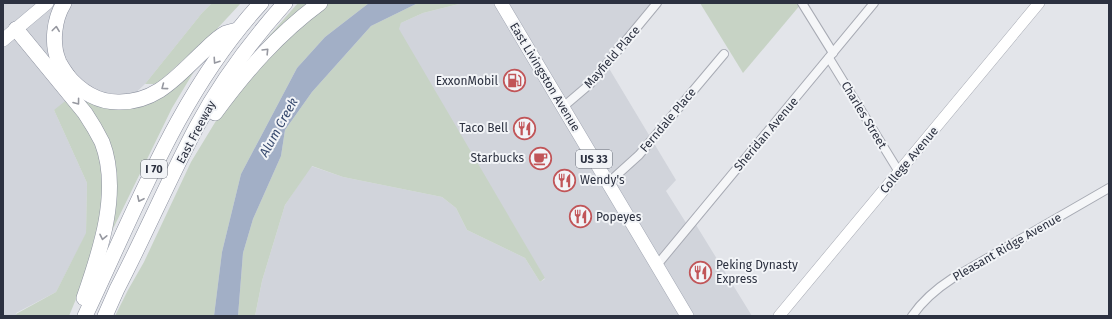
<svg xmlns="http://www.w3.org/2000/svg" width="1112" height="319" viewBox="0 0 1112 319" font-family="'Fira Sans',sans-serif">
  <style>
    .built { fill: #d1d4db }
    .green { fill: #c7d3c5 }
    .water { fill: #a2afc6 }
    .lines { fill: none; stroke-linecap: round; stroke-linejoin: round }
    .minor-casing { stroke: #a8abb4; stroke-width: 10 }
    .secondary-casing { stroke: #a8abb4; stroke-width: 12 }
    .primary-casing { stroke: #a3a8b4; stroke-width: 14 }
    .motorway-casing { stroke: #8c919f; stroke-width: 16 }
    .minor { stroke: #f5f6f8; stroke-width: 8 }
    .secondary { stroke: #fff; stroke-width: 11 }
    .primary { stroke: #fff; stroke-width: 13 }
    .motorway { stroke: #fff; stroke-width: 15 }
    .oneway { stroke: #9698a0 }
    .labels { text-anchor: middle; stroke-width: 4; stroke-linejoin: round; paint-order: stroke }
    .shield { fill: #f2f4f7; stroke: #676c77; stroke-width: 1 }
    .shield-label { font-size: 11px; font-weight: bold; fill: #2c3140 }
    .street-label { font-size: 12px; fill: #2c3140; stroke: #f2f4f7 }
    .poi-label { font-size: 12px; fill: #2c3140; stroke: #f2f4f7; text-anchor: end }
    .water-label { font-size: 13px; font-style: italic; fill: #3a4c70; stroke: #f2f4f7 }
  </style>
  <rect width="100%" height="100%" fill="#e3e5ea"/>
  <g class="built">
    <polygon points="3,3 212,3 202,13 145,84 130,98 54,110 87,183 86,234 56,292 16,313 17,316 3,316"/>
    <polygon points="463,3 656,3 607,65 676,180 666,191 688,226 693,220 752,316 255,316 262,281 285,205 311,166 343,177 442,197 456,208 467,230 525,258 540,282 545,279 398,29 401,23 423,13"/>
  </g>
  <g class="green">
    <polygon points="212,3 241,3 215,31 159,82 154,84 145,84 202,13"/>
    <polygon points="298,3 312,3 264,46 262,44"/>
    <polygon points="329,3 369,3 325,37 297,68 241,174 222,252 214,316 115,316 128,290 144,262 191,162 225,106 241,88 309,17"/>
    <polygon points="418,3 463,3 423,13 401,23 399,29 545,278 540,282 525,258 467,230 456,208 442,197 343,177 312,166 285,205 262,281 255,316 238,316 243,253 253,219 281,156 285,130 312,92 371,26"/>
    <polygon points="700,3 800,3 801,4 743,73"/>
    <polygon points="199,63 172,108 109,237 113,192 78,91 112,106"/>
    <polygon points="69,98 98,143 104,198 88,270 69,316 17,316 16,314 56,292 86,233 87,183 54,110"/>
  </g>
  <polygon class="water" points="369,3 418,3 371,26 312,92 285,130 281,156 253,219 243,253 238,316 214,316 222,252 241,174 297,68 325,37"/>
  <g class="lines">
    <defs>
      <g id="minor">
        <polyline points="802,3 833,53"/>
        <polyline points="829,58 899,172"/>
        <polyline points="563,107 590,84 657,3"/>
        <polyline points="608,183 639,155 724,54"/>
        <polyline points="657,265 874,3"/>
        <path d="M912,316c11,-16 24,-27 41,-38l156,-90"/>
      </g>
      <polyline id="secondary" points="779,316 1039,3"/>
      <g id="primary">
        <polyline points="501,3 687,316"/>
        <polyline points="3,40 47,3"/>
      </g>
      <g id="motorway">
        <path d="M64,3c-10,16 -13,41 -5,59 3,6 7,11 10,16"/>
        <path d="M16,29l69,84c6,9 12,19 17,29 19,49 -2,110 -18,156"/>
        <path d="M66,74c13,16 29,28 52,28 39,1 60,-27 86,-51 6,-6 14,-14 22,-18 3,-1 8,-2 11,-3"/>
        <path d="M215,113c31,-42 63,-79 105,-110"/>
        <path d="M85,316c51,-107 94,-224 176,-313"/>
        <path d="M105,316l12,-27c28,-54 52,-110 80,-163 24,-45 55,-86 88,-123"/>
      </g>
    </defs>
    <use href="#minor" class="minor-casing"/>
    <use href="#secondary" class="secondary-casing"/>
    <use href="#primary" class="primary-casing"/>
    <use href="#motorway" class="motorway-casing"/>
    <use href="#minor" class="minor"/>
    <use href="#secondary" class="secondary"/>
    <use href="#primary" class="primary"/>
    <use href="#motorway" class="motorway"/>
  </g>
  <defs><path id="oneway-chevron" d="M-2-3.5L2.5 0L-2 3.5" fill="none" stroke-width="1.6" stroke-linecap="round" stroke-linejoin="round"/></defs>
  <g class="oneway">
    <use href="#oneway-chevron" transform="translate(56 29) rotate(-83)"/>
    <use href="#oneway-chevron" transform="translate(266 51) rotate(-46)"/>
    <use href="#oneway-chevron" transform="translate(216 61) rotate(124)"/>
    <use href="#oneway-chevron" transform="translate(164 87) rotate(143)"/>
    <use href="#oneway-chevron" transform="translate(77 102) rotate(53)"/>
    <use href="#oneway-chevron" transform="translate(140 199) rotate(115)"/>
    <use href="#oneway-chevron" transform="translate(103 237) rotate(102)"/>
  </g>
  <defs>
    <symbol id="fuel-ring" viewBox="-11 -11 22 22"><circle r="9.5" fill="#f2f4f7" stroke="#c15558" stroke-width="1.5"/><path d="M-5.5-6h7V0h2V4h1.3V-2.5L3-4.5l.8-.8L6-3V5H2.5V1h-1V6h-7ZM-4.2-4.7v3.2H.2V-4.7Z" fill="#c15558"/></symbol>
    <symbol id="restaurant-ring" viewBox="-11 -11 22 22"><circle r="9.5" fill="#f2f4f7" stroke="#c15558" stroke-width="1.5"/><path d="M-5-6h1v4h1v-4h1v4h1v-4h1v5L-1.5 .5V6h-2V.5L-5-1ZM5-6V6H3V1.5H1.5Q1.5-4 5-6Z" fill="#c15558"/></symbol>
    <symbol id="cafe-ring" viewBox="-11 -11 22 22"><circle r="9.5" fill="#f2f4f7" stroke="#c15558" stroke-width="1.5"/><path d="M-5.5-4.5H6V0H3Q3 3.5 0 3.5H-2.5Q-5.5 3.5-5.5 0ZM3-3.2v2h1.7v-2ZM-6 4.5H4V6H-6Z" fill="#c15558"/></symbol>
  </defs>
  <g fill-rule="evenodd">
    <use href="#fuel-ring" x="502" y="68" width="25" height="25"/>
    <use href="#restaurant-ring" x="512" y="116" width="25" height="25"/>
    <use href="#cafe-ring" x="528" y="146" width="25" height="25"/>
    <use href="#restaurant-ring" x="552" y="168" width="25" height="25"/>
    <use href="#restaurant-ring" x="568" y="204" width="25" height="25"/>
    <use href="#restaurant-ring" x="688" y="260" width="25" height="25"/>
  </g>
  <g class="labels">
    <g class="shield">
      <rect x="576" y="150" width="36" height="18" rx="3"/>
      <rect x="141" y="160" width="26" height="18" rx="3"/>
    </g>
    <g class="shield-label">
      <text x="594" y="163">US 33</text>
      <text x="154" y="173">I 70</text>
    </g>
    <g class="street-label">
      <text transform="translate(612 57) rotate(-49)" y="4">Mayfield Place</text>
      <text transform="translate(545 77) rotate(59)" y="4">East Livingston Avenue</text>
      <text transform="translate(864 115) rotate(59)" y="4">Charles Street</text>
      <text transform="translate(668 120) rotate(-50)" y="4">Ferndale Place</text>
      <text transform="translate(196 132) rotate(-62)" y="4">East Freeway</text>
      <text transform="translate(766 134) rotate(-50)" y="4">Sheridan Avenue</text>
      <text transform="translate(909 160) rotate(-50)" y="4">College Avenue</text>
      <text transform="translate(1007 247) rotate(-30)" y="4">Pleasant Ridge Avenue</text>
    </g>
    <g class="poi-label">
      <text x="498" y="85">ExxonMobil</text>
      <text x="508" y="132">Taco Bell</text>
      <text x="524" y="162">Starbucks</text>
      <text x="580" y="184" text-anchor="start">Wendy's</text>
      <text x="596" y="221" text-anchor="start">Popeyes</text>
      <text x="716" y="269" text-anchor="start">Peking Dynasty<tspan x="716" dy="14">Express</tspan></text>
    </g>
    <g class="water-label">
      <text transform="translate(278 127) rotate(-61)" y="5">Alum Creek</text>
    </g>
  </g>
  <rect width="1112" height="319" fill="none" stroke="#2c3140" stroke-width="8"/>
</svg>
